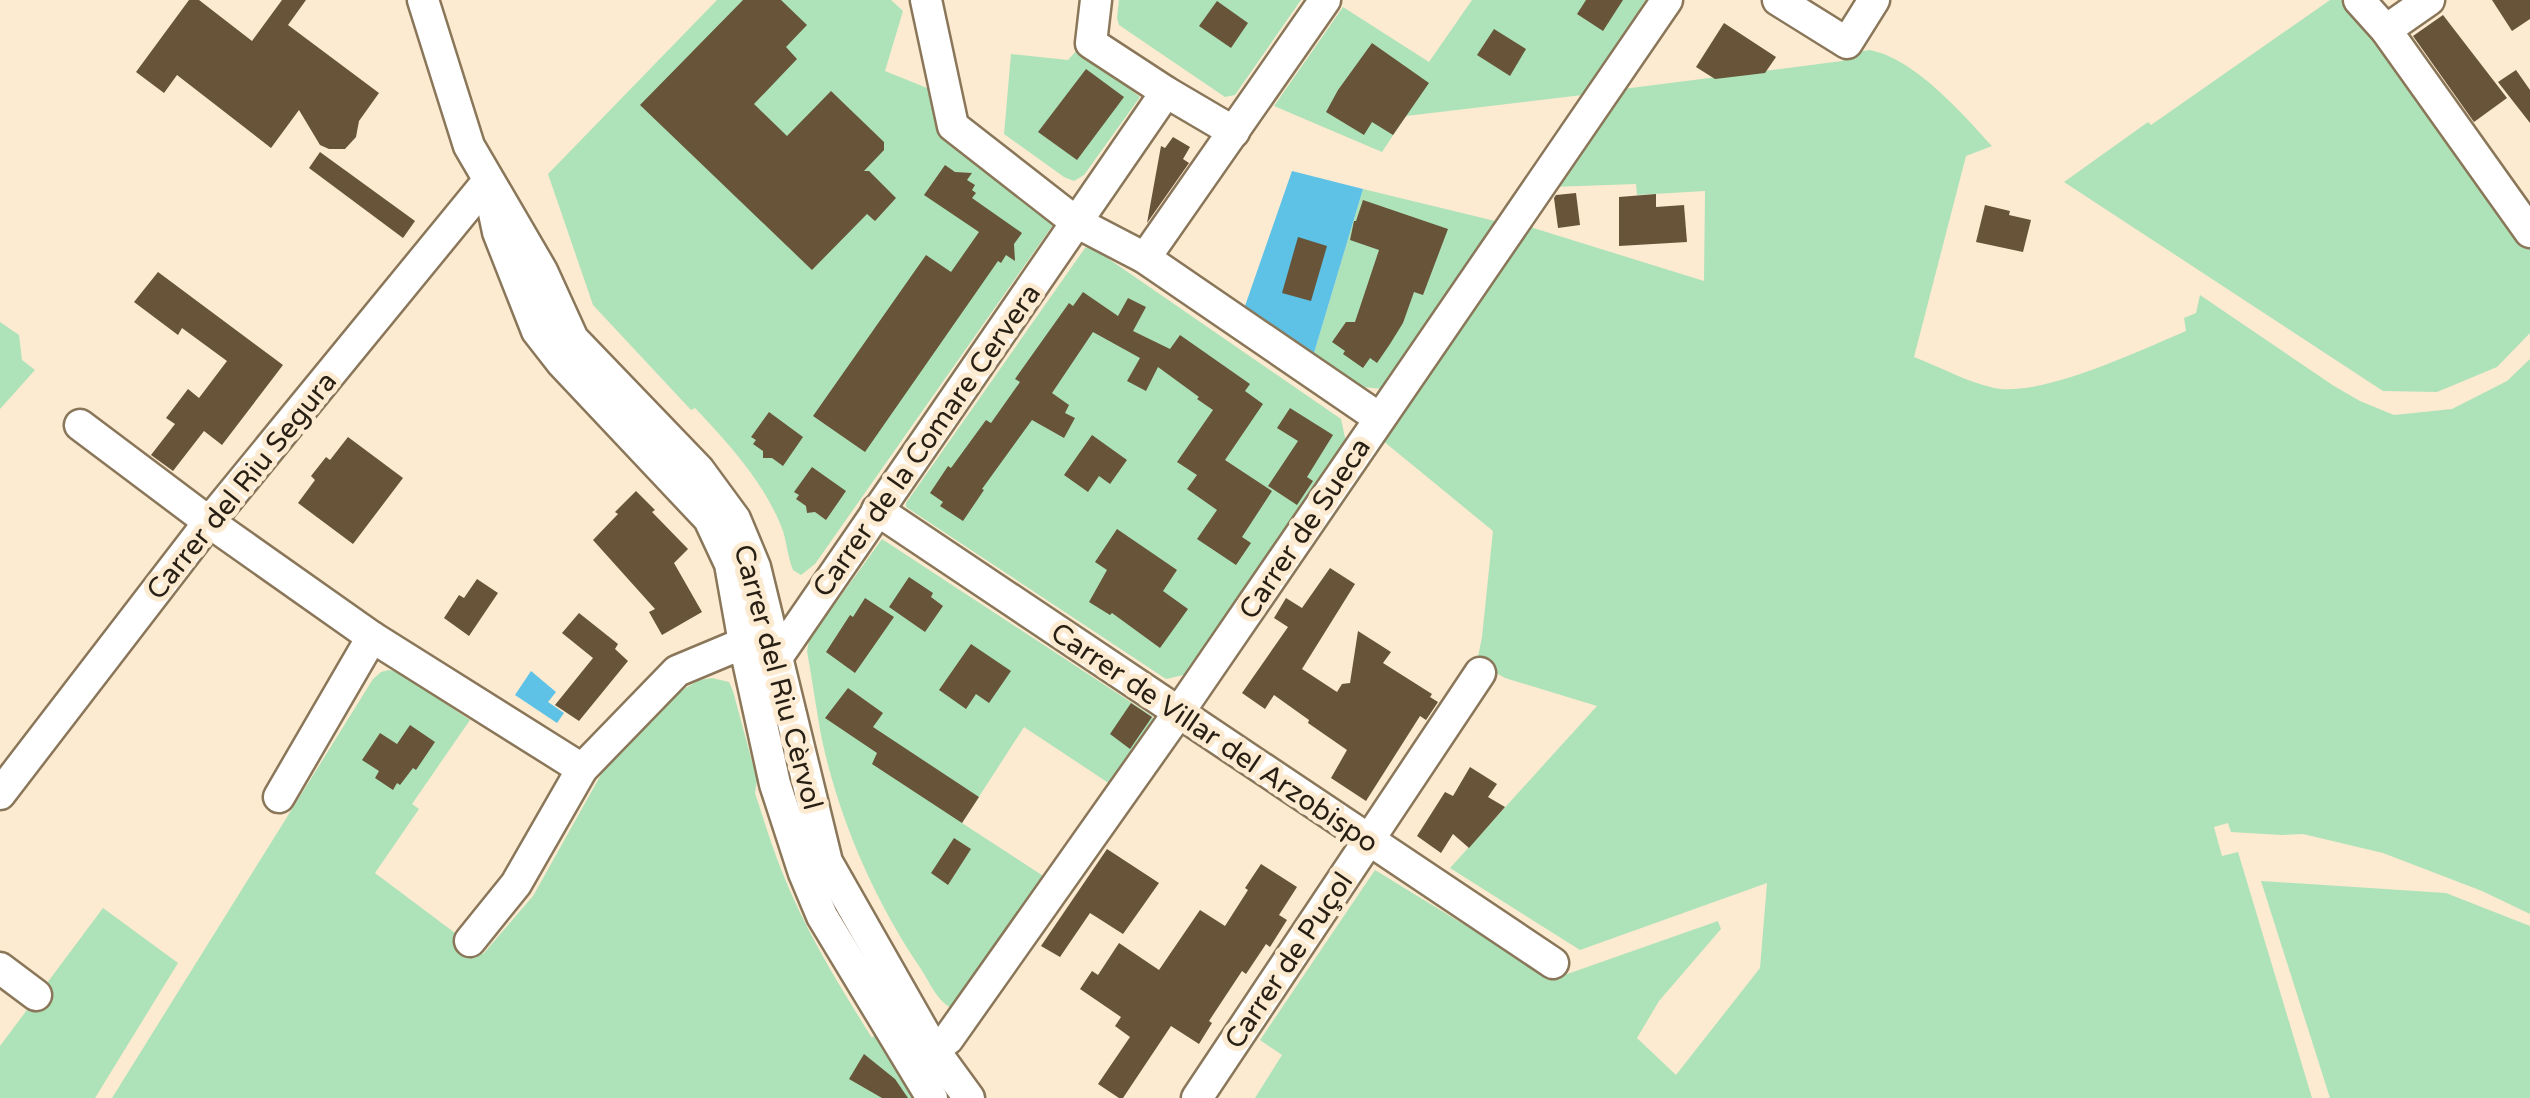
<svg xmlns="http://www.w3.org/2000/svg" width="2530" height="1098" viewBox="0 0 2530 1098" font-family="'Varela Round',sans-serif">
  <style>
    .green { fill: #aee3ba }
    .water { fill: #5dc2e5 }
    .building { fill: #675439 }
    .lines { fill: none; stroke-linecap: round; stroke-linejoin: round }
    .minor-casing { stroke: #8a7659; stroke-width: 35 }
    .minor { stroke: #fff; stroke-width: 30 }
    .labels { text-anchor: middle; stroke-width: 10; stroke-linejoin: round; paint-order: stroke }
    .street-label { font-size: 28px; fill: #271f13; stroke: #fcead1 }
  </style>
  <rect width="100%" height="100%" fill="#fcead1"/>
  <g class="green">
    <path d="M717,0h174l12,11 -18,60 47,19 123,132 -240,342 -14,11 -8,-5c-5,-12 -6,-26 -10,-39 -18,-48 -54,-87 -88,-123l-4,2 -98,-105 -45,-131z"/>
    <polygon points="1119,0 1301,0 1235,95 1225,97 1119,25 1117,18"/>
    <polygon points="1472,0 1646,0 1582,95 1406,116 1382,152 1274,106 1343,7 1429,62"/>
    <polygon points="2330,0 2341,0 2530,247 2530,333 2497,367 2437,392 2383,391 2064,182 2148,122 2151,125"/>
    <polygon points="1078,49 1140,97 1084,175 1074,181 1064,177 1004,134 1011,54 1068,60"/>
    <path d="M1869,50c44,7 94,64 123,96l-26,10 -52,201c26,10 53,25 80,31 46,10 147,-38 192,-57l-2,-13 12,-5 4,-18 134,91 26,15 34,14 58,-6 55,-28 23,-22v555l-48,-23 -99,-38 -80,-19 -21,1 -51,-3 -3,-9 -14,4 8,29 16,-4 74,246h-1057l27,-43 -22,-15 115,-170 178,109 165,-58 3,8 -62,72 -22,37 39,37 84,-107 7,-85 -187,67 -130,-82 147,-162 -92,-28 -28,-16 5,-25 11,-106 -111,-91 145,-214 177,55 1,-90 -68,4 -1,-11 -85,3 72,-98 219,-28 16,-9z"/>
    <polygon points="1363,189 1495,221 1382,389 1363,387 1314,353"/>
    <polygon points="1090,246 1341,419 1346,442 1188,674 1166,679 906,507 906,503 1085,248"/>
    <polygon points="0,322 19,335 22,360 35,370 0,409"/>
    <path d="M882,539l270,177 3,5 -42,65 -89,-59 -62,96 86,56 -93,130c-16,-4 -25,-26 -34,-40 -47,-69 -83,-152 -100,-234 -5,-28 -9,-56 -14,-84l2,-11z"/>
    <path d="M389,670l9,2 72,48 -58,84 7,5 -44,64 108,81 50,-58 79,-141 28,-31 42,-34 18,-10 12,-2 17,4 4,9 24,89 -2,13c9,27 17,54 28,81 23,58 56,111 89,164l6,-7 47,67h-813l261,-419 8,-7z"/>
    <polygon points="2261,881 2446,893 2530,926 2530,1098 2330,1098"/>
    <polygon points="103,908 178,963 95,1098 0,1098 0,1046"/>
  </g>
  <g class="water">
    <polygon points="1292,171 1363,189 1314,353 1245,306"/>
    <polygon points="531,671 556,692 548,702 564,713 557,723 515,695"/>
  </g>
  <g class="building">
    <polygon points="189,0 199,0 252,41 282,0 306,0 288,25 379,93 359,121 356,137 345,149 329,149 320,145 299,110 271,148 177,75 164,93 136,72"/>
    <polygon points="743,0 781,0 807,25 786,47 797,59 754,104 787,136 831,91 884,142 884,150 864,171 869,171 896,198 875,221 867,214 812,270 640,105"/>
    <polygon points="1586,0 1623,0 1603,31 1577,14"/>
    <polygon points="2492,0 2530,0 2530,19 2512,31"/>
    <polygon points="1217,1 1248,23 1231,48 1199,26"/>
    <polygon points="2443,15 2507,98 2474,122 2413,36"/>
    <polygon points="1724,23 1776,57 1765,73 1715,79 1696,67"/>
    <polygon points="1494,29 1526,49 1510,76 1477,55"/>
    <polygon points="1372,43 1429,83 1393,135 1372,122 1364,135 1326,112 1338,90"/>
    <polygon points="1086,69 1124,97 1077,160 1038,132"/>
    <polygon points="2516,70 2530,90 2530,123 2498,82"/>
    <polygon points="1173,137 1190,147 1183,159 1189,163 1147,223 1161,146 1165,148"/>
    <polygon points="320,152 415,221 403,238 309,168"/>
    <polygon points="945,165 955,172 972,173 967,180 975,185 972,190 976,193 972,198 1022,233 1014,244 1015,261 1006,255 1001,263 998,261 865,452 813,416 926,255 951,272 979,232 924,195"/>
    <polygon points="1576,193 1580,225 1558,228 1554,198 1556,195"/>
    <polygon points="1656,194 1656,207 1684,205 1687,242 1619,246 1619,197"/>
    <polygon points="1363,200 1448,229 1423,295 1414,292 1403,323 1390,344 1377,363 1370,358 1363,368 1343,354 1345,351 1332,342 1346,322 1355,322 1379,250 1350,240 1354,221 1356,221"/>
    <polygon points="1985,205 2010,211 2009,215 2031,220 2023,252 1976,242"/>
    <polygon points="1298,237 1327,246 1311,301 1282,293"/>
    <polygon points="158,272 283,365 222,445 204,431 173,471 151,455 175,424 166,418 188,389 199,398 227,361 182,328 178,335 134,302"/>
    <polygon points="1083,292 1118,316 1128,298 1146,307 1133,331 1170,349 1180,335 1250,384 1245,391 1263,404 1225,460 1272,491 1242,537 1251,543 1236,565 1197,539 1217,510 1187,489 1197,475 1177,462 1213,410 1197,399 1199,397 1158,367 1146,391 1127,381 1140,358 1093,332 1052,393 1069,405 1065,413 1075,418 1064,438 1032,420 982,489 984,490 963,521 940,506 943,502 930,493 948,466 951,468 986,420 991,423 1020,382 1015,379 1069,303 1073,306"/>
    <polygon points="1290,408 1333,435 1307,477 1313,481 1297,505 1268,486 1298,441 1277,428"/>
    <polygon points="769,412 803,437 783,466 772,458 763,458 763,451 753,444 756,440 751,437"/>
    <polygon points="1092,435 1127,460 1110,484 1099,476 1088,492 1064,475"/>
    <polygon points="348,437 403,478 353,544 298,503 315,480 311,476 326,457 330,460"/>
    <polygon points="812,467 846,491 826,520 815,512 807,513 806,506 796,499 799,495 794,492"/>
    <polygon points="636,491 655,510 652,512 688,549 674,563 702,612 662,635 649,612 655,609 593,540 618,514 615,512"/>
    <polygon points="1117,529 1177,570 1163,591 1188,609 1160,648 1112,613 1110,615 1089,602 1107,570 1095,562"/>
    <polygon points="1330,568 1355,584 1302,669 1337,692 1342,684 1350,683 1358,631 1391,652 1383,663 1432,694 1430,697 1438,702 1426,720 1420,716 1366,801 1331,778 1347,750 1308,723 1309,720 1274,695 1265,709 1242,693 1288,627 1274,618 1286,598 1302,608"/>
    <polygon points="909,577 933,593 931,597 943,606 925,632 889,607"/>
    <polygon points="477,579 498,593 469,636 444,618 459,595 464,598"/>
    <polygon points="865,598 894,617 855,673 826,652 850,615 853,617"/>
    <polygon points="579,613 618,644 615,649 628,661 579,721 555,705 593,658 562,633"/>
    <polygon points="971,644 1011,671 989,703 976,694 966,709 939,690"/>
    <polygon points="848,688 883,713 873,727 979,797 962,823 872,764 877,753 825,718"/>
    <polygon points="1131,703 1152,717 1130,749 1110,734"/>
    <polygon points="410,725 435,742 416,770 413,768 400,785 397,783 393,790 375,778 379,771 362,760 380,733 397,744"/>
    <polygon points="1470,767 1497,784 1488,797 1505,807 1469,848 1453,834 1441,853 1417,836 1445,792 1453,796"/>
    <polygon points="954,838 971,849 948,885 931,873"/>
    <polygon points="1107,849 1159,883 1123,934 1090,913 1060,957 1041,946"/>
    <polygon points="1261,864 1297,887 1279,915 1287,920 1270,947 1266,944 1246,974 1242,971 1209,1021 1212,1023 1199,1044 1171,1026 1123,1098 1119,1098 1098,1084 1130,1037 1115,1026 1121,1017 1080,989 1092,971 1098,975 1119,943 1159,970 1200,910 1225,926 1248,890 1245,888"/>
    <polygon points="864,1054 895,1079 908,1098 882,1098 849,1079"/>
  </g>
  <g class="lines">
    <defs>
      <g id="minor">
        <polyline points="423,0 469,146 542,271 573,339 699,470 735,519 755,567 827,862 934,1050 969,1098"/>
        <polyline points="926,0 953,126 1076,222 1145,258 1379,418"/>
        <polyline points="1778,0 1847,43 1874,0"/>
        <polyline points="2359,0 2386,30 2530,232"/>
        <polyline points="2386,30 2429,0"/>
        <polyline points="1166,92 1234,132"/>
        <polyline points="494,213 498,232 537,331 562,363 709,519 730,564 744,643 775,784 804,873 822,916 932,1098"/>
        <polyline points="1145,258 1325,0"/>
        <polyline points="80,425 209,522 372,637 582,769"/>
        <polyline points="877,510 1553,963"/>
        <polyline points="776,659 1166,92 1091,43 1096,0"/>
        <polyline points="0,794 209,522 488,181"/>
        <polyline points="279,797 372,637"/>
        <polyline points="470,941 516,884 582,769 677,671 744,643"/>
        <polyline points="0,968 36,995"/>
        <polyline points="934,1050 948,1039 1179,712 1667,0"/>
        <polyline points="1197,1098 1480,673"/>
      </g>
    </defs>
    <use href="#minor" class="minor-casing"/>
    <use href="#minor" class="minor"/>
  </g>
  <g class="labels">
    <g class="street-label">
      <text transform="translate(926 440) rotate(-55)" y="10">Carrer de la Comare Cervera</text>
      <text transform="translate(241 485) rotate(-51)" y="10">Carrer del Riu Segura</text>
      <text transform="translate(1304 528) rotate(-56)" y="10">Carrer de Sueca</text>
      <text transform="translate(779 677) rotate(75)" y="10">Carrer del Riu Cèrvol</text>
      <text transform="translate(1215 737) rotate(34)" y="10">Carrer de Villar del Arzobispo</text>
      <text transform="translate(1288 960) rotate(-56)" y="10">Carrer de Puçol</text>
    </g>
  </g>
</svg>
